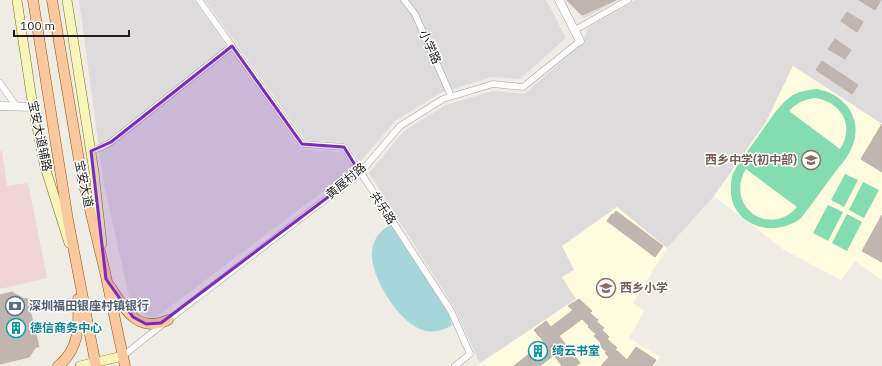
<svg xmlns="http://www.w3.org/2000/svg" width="882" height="366" viewBox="0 0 882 366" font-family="'IBM Plex Sans','Noto Sans SC',sans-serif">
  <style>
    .residential { fill: #dddbdc }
    .commercial { fill: #f0d4d6 }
    .education { fill: #fefbdf }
    .pitch { fill: #84ddb0; fill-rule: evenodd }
    .water { fill: #a6d6dc }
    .building { fill: #c0b6b1; stroke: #c1b0a7 }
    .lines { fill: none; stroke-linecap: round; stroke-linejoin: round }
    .minor-casing { stroke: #a3a3a3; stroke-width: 7 }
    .tertiary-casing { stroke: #a3a3a3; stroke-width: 9 }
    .secondary-casing { stroke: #757406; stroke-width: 10 }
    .primary-casing { stroke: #975402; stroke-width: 11 }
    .minor { stroke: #fff; stroke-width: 6 }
    .tertiary { stroke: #fff; stroke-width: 8 }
    .secondary { stroke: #f8f4ba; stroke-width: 9 }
    .primary { stroke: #fac89f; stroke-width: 10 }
    .marked { fill: #7b2cbf; fill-opacity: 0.2; stroke: #7b2cbf; stroke-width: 3; stroke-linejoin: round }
    .labels { text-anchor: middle; stroke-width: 3; stroke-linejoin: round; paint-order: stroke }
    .street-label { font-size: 12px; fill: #1f1f1f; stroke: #fff }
    .education-label { font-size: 12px; font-weight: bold; fill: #785e54; stroke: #fff; text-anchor: end }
    .service-label { font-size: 12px; font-weight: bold; fill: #4e5e75; stroke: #fff; text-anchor: start }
    .culture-label { font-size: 12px; font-weight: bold; fill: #0d838f; stroke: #fff; text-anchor: start }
  </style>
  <rect width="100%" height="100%" fill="#efebe5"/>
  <g class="residential">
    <polygon points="79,0 194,0 300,149 341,152 354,168 154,319 132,309 104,185"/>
    <polygon points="205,0 546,0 566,38 520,79 492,77 440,93 395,121 360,162 346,143 305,140"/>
    <polygon points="565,0 619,0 584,18"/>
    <polygon points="636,0 882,0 882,124 793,66 766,122 714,196 667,248 617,207 574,270 562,277 576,299 480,364 455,309 369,173 404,131 446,105 493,91 525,94 582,43 589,27"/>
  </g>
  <polygon class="commercial" points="0,151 2,151 7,186 28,183 47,278 0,289"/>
  <g class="education">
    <polygon points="793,66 882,124 882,280 855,261 841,280 784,250 714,196 766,122"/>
    <polygon points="617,207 667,248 633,303 644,311 629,338 660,357 654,366 476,366 576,299 562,277 574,270 562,246"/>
  </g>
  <g class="pitch">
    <path d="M817,89c28,5 47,30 35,58 -4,10 -12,19 -19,28 -11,14 -21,30 -33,44 -30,21 -73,4 -69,-34 0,-5 1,-11 4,-15 5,-10 13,-19 19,-28 11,-14 24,-38 39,-47 7,-4 15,-5 24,-6zM816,98c26,5 39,28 24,51l-51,-38c7,-8 16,-12 27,-13zM746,169l51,38c-28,32 -73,-2 -51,-38z"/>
    <polygon points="845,174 858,180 844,207 831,200"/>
    <polygon points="863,182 879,190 864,218 849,210"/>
    <polygon points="828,205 843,212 828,241 813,233"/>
    <polygon points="847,214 862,222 847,251 832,243"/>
  </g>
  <path class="water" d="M391,224l58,90 3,11c-10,6 -20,9 -32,4 -22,-8 -51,-54 -48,-78 2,-13 8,-20 19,-27z"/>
  <g class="building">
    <polygon points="567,0 616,0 582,15"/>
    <polygon points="859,0 881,0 875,10"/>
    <polygon points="847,12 863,22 857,32 841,21"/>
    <polygon points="835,39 851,50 845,59 828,49"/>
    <polygon points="822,61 858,85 852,94 816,70"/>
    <polygon points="882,124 882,172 861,159"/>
    <polygon points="616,211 663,246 655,257 607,221 612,214 613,215"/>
    <polygon points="882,215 882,262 862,251"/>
    <polygon points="12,292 24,299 27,298 39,347 36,347 29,357 0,364 0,295"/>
    <polygon points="579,299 592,311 590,313 598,320 596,321 604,328 602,330 609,337 607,339 617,348 615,349 627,360 636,347 656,360 652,366 601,366 609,357 605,353 607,352 599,345 601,343 594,336 596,334 588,327 589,326 582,319 559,336 580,363 576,366 562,366 554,355 540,366 514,366 544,342 534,330 546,321 551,327 573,310 568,306"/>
  </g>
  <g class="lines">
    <defs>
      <g id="minor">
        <polyline points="199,0 302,144 344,147 451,311 470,354 455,366"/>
        <polyline points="404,0 415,14 451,96"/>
        <polyline points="575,30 628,0"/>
        <polyline points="0,83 17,107"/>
        <polyline points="91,151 102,147 111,142 232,46"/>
        <polyline points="123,356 168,320 360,173 400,126 443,99 493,84 523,87 580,41"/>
      </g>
      <g id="tertiary">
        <polyline points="559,0 580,41"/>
        <polyline points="0,106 33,107"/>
      </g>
      <g id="secondary">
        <polyline points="17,0 33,107 45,167 69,243"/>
        <polyline points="67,0 94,172 102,244"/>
        <polyline points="80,366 123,356"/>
      </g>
      <g id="primary">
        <polyline points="33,0 68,220 96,366"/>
        <polyline points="52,0 81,172 105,272 125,366"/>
        <path d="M110,286c14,22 27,48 58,34"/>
        <path d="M58,366c22,-17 21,-41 20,-67"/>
      </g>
    </defs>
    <use href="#minor" class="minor-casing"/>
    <use href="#tertiary" class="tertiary-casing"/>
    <use href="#secondary" class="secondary-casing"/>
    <use href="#primary" class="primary-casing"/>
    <use href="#minor" class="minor"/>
    <use href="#tertiary" class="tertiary"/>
    <use href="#secondary" class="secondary"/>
    <use href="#primary" class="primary"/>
  </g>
  <path class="marked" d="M232,46l70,98 42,3 16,26 -199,150 -15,1 -13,-7 -27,-38 -15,-128 20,-9z"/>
  <defs>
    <symbol id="school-ring" viewBox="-11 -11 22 22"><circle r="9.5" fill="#fff" stroke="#8d6e63" stroke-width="1.5"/><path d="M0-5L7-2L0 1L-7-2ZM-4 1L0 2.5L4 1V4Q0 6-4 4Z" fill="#8d6e63"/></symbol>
    <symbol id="bank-ring" viewBox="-11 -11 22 22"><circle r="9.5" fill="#fff" stroke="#5c6f8a" stroke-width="1.5"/><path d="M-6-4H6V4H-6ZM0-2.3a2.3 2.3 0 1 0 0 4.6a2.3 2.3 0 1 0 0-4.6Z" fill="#5c6f8a"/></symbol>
    <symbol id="building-ring" viewBox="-11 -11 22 22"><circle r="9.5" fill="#fff" stroke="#0f9aa8" stroke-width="1.5"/><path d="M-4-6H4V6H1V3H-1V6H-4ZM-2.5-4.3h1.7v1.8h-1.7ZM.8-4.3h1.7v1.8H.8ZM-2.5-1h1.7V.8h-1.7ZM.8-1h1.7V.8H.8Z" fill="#0f9aa8"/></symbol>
  </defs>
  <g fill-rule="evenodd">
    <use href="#school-ring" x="800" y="149" width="22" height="22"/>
    <use href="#school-ring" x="595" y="277" width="22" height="22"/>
    <use href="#bank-ring" x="4" y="295" width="22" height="22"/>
    <use href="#building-ring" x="5" y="317" width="22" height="22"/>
    <use href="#building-ring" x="527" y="340" width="22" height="22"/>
  </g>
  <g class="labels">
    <g class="street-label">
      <text transform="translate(430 47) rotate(66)" y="4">小学路</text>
      <text transform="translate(40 136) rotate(78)" y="4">宝安大道辅路</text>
      <text transform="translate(346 181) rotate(-40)" y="4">黄屋村路</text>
      <text transform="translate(84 184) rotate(78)" y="4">宝安大道</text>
      <text transform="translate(383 208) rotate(57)" y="4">共乐路</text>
    </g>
    <g class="education-label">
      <text x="797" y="164">西乡中学(初中部)</text>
      <text x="620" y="292" text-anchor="start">西乡小学</text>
    </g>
    <g class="service-label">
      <text x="29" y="310">深圳福田银座村镇银行</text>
    </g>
    <g class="culture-label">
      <text x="30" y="332">德信商务中心</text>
      <text x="552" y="355">绮云书室</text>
    </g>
  </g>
  <path d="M14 30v6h115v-6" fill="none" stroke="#1f1f1f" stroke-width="2"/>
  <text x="20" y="30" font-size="12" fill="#1f1f1f" stroke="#ffffff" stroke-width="3" paint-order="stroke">100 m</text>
</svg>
